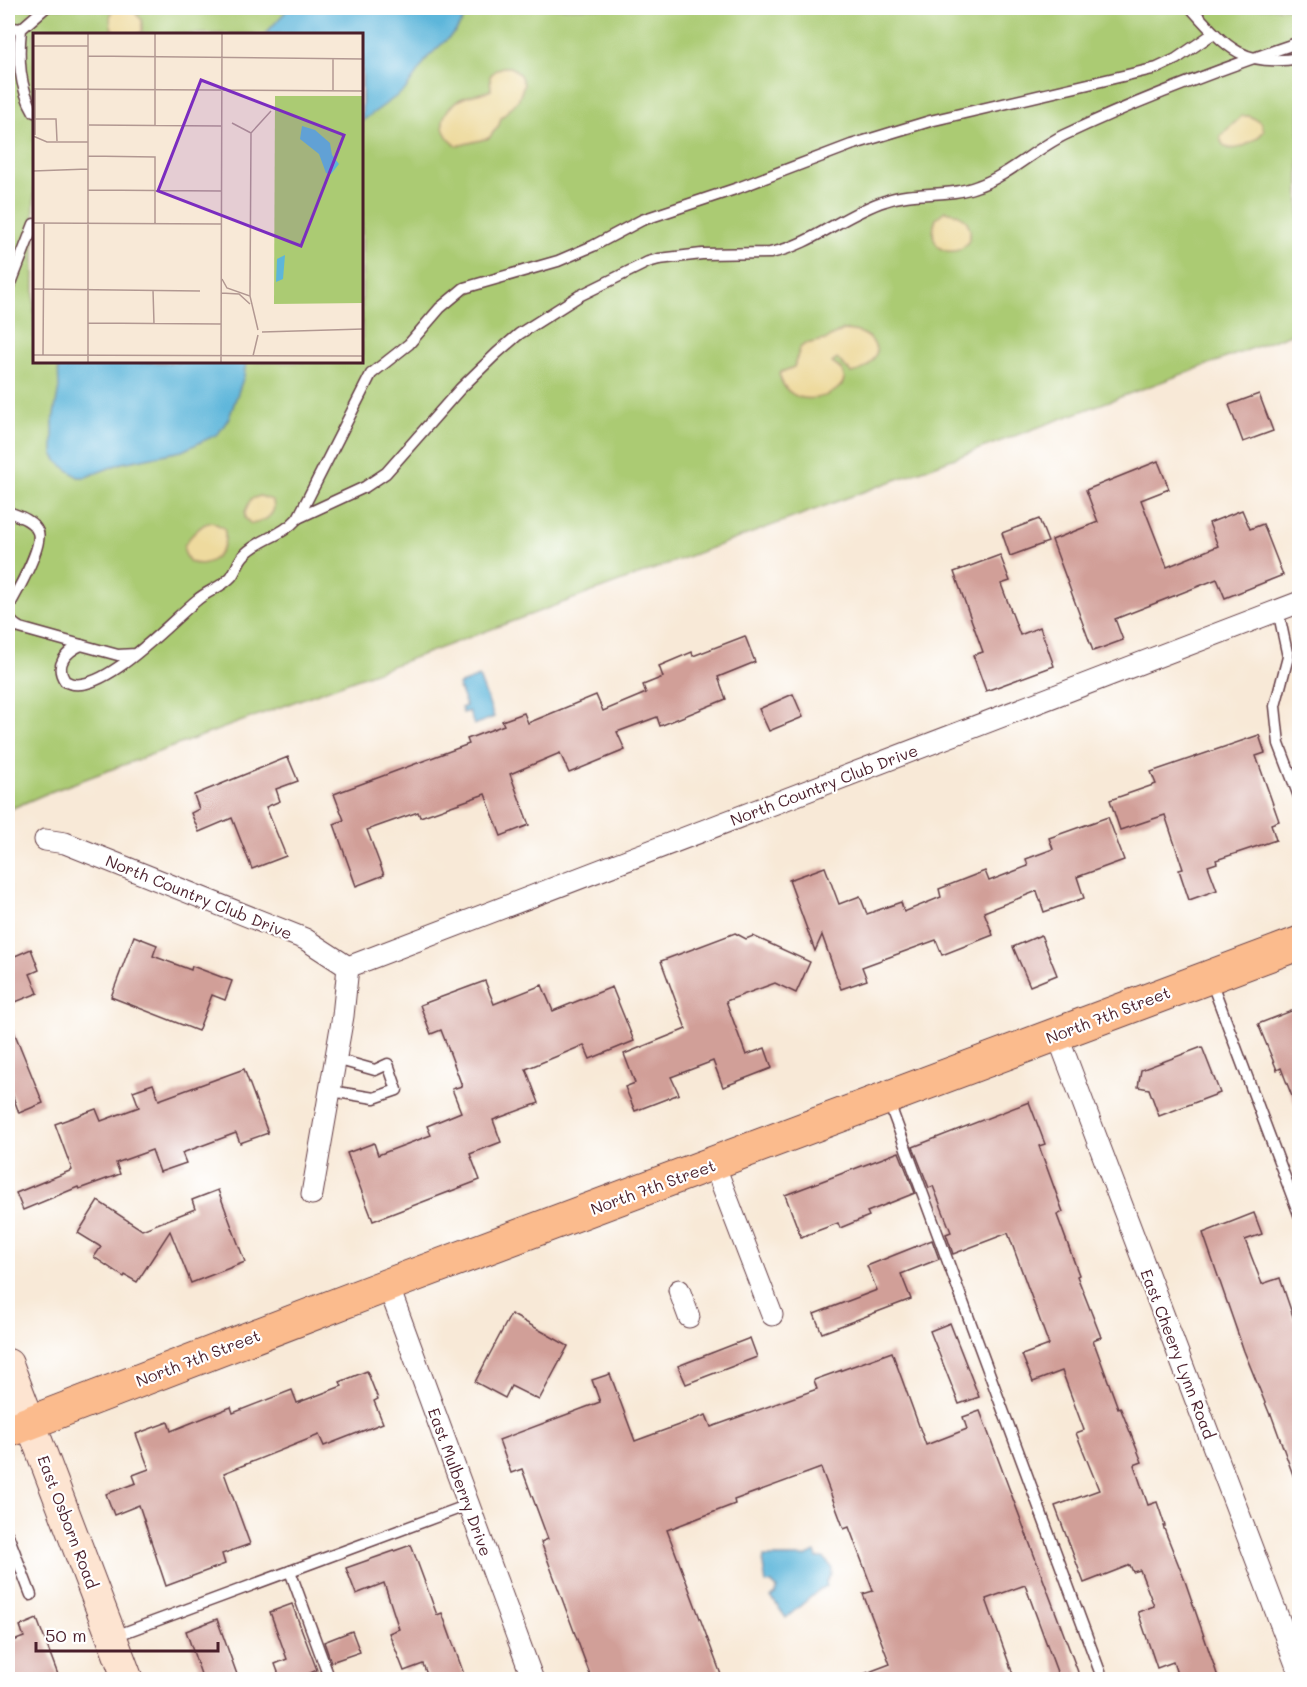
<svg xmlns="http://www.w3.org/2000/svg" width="1307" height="1687" viewBox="0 0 1307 1687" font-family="Mali,sans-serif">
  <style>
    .green { fill: #abcb73; stroke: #7a754f; stroke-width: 1.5; fill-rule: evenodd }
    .sand { fill: #eeda9e; stroke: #9c7c64; stroke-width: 1.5 }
    .water { fill: #5db6da; stroke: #546a82; stroke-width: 1.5 }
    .building { fill: #d19f98 }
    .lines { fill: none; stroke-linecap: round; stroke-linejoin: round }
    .lane-casing { stroke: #643d45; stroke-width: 13 }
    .street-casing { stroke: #643d45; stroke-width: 23 }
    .secondary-casing { stroke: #643d45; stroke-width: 32 }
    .primary-casing { stroke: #643d45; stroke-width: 35 }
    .lane { stroke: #fff; stroke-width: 10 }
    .street { stroke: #fff; stroke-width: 21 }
    .secondary { stroke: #fde4d1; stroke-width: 30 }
    .primary { stroke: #fbbb8d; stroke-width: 33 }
    .labels { text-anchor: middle; stroke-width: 4.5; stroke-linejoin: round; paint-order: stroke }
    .street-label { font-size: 16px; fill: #4a1f2b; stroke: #fff }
    .inset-road { fill: none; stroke: #b29892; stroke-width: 1.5 }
    .view { fill: #7b2cbf; fill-opacity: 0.15; stroke: #7b2cbf; stroke-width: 3 }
    .inset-edge { fill: none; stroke: #4a1f2b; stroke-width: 3 }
  </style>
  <rect width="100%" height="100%" fill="#fff"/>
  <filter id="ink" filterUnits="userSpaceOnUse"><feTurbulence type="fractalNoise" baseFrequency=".0167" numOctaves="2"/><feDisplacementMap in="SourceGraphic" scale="12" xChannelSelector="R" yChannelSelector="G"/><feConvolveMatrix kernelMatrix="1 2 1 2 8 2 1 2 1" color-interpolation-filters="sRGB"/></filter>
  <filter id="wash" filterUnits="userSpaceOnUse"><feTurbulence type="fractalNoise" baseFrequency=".008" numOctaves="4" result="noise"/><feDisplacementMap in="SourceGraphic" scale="24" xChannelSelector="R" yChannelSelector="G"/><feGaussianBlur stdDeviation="1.35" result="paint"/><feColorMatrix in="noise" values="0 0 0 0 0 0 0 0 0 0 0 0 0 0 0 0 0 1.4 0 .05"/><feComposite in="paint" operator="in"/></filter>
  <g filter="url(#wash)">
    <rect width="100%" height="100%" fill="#f8e9d7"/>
    <path class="green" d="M8,8h1291v323l-1249,461 -42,18zM34,34h328v328h-328z"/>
    <g class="sand">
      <path d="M113,8h36l-13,6 6,6v11l-3,3h-23c-7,-7 -7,-17 -3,-26z"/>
      <path d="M503,67h8l9,8 4,9 -5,15 -18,19 -2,7 -10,13 -32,8c-17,-12 -20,-29 -2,-43 10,-9 25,-8 36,-13l-1,-14 6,-6z"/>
      <path d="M1242,116h7l12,6 3,9c-9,12 -41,30 -44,5z"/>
      <path d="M945,211c10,2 20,4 24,15 10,32 -49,38 -33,-8z"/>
      <path d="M843,330c17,1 29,4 34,21 -5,13 -11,19 -25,22l-15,-14 -5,4c4,3 12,6 12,13 3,20 -57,40 -65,-3l15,-6 6,-19 5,-4 20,-4z"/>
      <path d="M260,496l12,4c7,14 -8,22 -21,24l-6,-6v-6l6,-13z"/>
      <path d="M212,522l12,6c6,22 -13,42 -34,34 -11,-15 -6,-18 5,-30 6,-5 9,-9 17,-10z"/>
    </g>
    <g class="water">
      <polygon points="289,8 461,8 463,20 456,31 428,57 405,90 362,121 362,34 265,34"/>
      <polygon points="58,362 246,362 244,376 229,418 218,434 182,451 122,463 86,477 78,477 59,463 53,454 53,420 59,388"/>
      <polygon points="479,677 494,717 474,725 469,711 463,713 461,708 466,706 458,685"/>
      <polygon points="815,1552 817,1558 823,1558 832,1567 832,1573 826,1582 827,1586 819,1590 786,1618 771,1597 776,1594 777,1589 772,1583 766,1584 763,1564 764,1557 805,1557"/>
    </g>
    <g id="blocks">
      <g class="building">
        <polygon points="1259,394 1273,431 1243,442 1229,405"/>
        <polygon points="1158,461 1169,489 1141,500 1167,567 1218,546 1209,523 1242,510 1250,529 1263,524 1283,575 1225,598 1217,579 1115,619 1123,640 1093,651 1052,540 1098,522 1086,490"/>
        <polygon points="1039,519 1048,542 1010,556 1002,533"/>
        <polygon points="1000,555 1010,581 1001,584 1020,635 1040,627 1054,666 986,691 973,655 983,652 954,572"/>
        <polygon points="745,636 755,662 718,677 726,699 660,726 657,717 617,732 625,750 569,773 560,753 510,774 529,825 501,836 485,794 420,817 418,812 367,830 384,875 356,886 334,824 344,820 334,794 469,744 467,739 504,725 502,721 524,713 528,723 596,695 603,711 646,693 643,685 663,677 659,666 692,652 693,656"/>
        <polygon points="793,694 803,717 769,731 759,709"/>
        <polygon points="1259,735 1265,753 1256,756 1279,821 1271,824 1276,840 1216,860 1217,863 1208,866 1217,890 1189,900 1179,870 1183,869 1165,815 1120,830 1110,800 1156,784 1151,772"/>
        <polygon points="288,757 298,781 276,789 280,801 266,807 286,856 252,869 232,818 199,832 191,813 199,809 194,795"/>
        <polygon points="1108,817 1124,860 1077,877 1084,898 1044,912 1037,891 984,912 993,935 942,955 936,940 862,967 867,980 841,989 822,935 815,951 789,880 825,867 839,904 860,896 867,914 901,902 904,912 941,897 939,889 985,871 989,881 1028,866 1026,859 1053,849 1049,838"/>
        <polygon points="735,933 746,939 753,936 810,962 796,993 775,983 726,1001 746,1055 765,1048 772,1068 723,1087 713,1061 671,1077 679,1094 635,1111 625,1087 635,1083 624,1054 686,1029 661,961"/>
        <polygon points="1041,935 1057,975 1030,986 1013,947"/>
        <polygon points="134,936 157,945 153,956 191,970 192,966 232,981 225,1000 212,995 198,1031 111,997"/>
        <polygon points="31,949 39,970 30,974 38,993 8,1005 8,959"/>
        <polygon points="485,981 494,1004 542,985 553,1011 612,987 634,1041 590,1059 584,1045 526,1069 539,1103 493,1120 501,1142 470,1154 480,1180 373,1221 347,1153 374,1143 378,1155 431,1135 427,1126 461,1112 452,1089 462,1086 451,1056 441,1030 431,1034 420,1005"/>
        <polygon points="1299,1008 1299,1112 1298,1112 1281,1068 1277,1070 1258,1024"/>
        <polygon points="8,1017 43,1103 19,1113 8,1083"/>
        <polygon points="1202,1047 1220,1093 1159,1116 1149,1089 1138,1087 1141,1070"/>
        <polygon points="244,1069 268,1133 240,1143 236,1133 182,1153 186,1163 160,1172 152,1150 116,1163 120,1174 79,1189 78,1187 23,1210 16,1193 72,1170 55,1124 96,1109 101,1121 139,1107 133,1091 153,1084 159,1100"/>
        <polygon points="1029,1102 1045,1144 1039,1146 1063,1212 1057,1215 1079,1275 1077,1276 1101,1337 1093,1340 1118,1408 1120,1407 1142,1462 1134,1465 1148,1505 1157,1502 1165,1526 1163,1526 1185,1581 1219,1680 1179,1680 1173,1662 1157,1668 1138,1612 1154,1606 1140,1570 1133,1572 1130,1565 1084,1583 1055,1506 1099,1490 1076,1433 1084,1430 1062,1371 1033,1382 1022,1355 1049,1345 1008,1233 953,1254 946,1234 951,1232 933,1186 929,1188 913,1147"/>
        <polygon points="899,1152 915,1193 867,1212 869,1216 840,1228 838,1223 801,1237 785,1195"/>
        <polygon points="218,1190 245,1262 191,1283 170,1231 137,1282 125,1275 124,1277 94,1257 101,1247 78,1233 98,1201 142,1230 195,1209 192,1200"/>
        <polygon points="1254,1213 1262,1234 1245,1240 1262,1284 1280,1278 1299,1334 1299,1485 1297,1486 1271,1414 1270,1415 1244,1351 1203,1233"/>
        <polygon points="932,1240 939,1259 901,1274 911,1299 822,1333 814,1314 877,1290 867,1266"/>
        <polygon points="511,1314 568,1346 539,1400 511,1386 505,1398 475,1382"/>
        <polygon points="950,1323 979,1397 959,1404 930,1331"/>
        <polygon points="750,1338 757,1357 686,1384 678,1366"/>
        <polygon points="892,1352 926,1445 967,1429 963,1417 980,1411 1081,1680 1060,1680 1025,1585 986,1599 1015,1680 853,1680 853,1678 890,1664 863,1594 873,1591 849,1527 844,1529 821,1468 734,1500 735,1504 667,1530 723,1680 592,1680 541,1542 548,1539 522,1469 511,1473 499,1440 600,1402 592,1380 610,1374 635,1441 706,1415 711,1427 817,1389 814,1380"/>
        <polygon points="367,1371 378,1399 374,1401 383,1423 324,1446 319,1435 224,1473 250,1544 222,1554 225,1564 166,1586 139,1505 114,1515 106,1494 136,1483 133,1475 149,1469 136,1434 168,1422 171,1431 231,1407 233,1413 292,1390 297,1403 342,1386 340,1382"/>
        <polygon points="411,1545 437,1615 442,1613 466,1680 429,1680 423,1664 404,1671 389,1633 399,1629 384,1583 356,1594 346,1568"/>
        <polygon points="292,1604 317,1670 295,1680 281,1680 275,1664 287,1659 270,1612"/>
        <polygon points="37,1619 60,1680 8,1680 8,1643 24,1637 20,1626"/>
        <polygon points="217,1619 239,1680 203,1680 186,1631"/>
        <polygon points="352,1631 360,1652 331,1662 324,1642"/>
      </g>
    </g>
  </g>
  <g filter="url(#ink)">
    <use href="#blocks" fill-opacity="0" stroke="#643d45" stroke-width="1.5"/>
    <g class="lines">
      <defs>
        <g id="lane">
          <path d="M1191,8c35,39 52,60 109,50"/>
          <polyline points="8,24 13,28 21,29"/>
          <path d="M1214,33l-38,26 -19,9 -227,53 -79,24 -113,43 -96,32 -49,26 -35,15 -94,27 -24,20 -31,36 -38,30 -73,144 67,-31 21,-14 74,-84 37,-36 22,-19 60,-38 69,-34 11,-3 43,-5 68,-1c42,-8 74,-39 115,-52 30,-11 63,-3 93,-15 31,-11 56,-36 86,-51 76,-36 156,-66 236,-93"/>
          <path d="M34,112c-15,-25 -16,-54 -13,-83l24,-21"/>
          <polyline points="8,291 34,224"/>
          <path d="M8,512c11,4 25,8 30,20 5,14 -21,60 -29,74 -3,11 2,17 11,22l61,17"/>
          <polyline points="1278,610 1288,657 1275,706 1279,744 1300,799"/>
          <path d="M136,654l-18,1 -37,-10c-15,7 -27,20 -16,36 33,21 108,-62 132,-81 10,-9 25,-13 34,-23 6,-7 7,-17 14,-23 16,-16 36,-17 53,-36"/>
          <polyline points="1211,981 1300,1217"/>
          <polyline points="331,1091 374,1098 397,1090 388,1064 375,1070 336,1059"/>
          <polyline points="888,1100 1103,1680"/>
          <polyline points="8,1535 31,1595"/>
          <polyline points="290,1571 330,1680"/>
          <polyline points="115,1636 468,1505"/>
        </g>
        <g id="street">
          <polyline points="45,840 65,843 305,939 348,967 1300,602"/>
          <polyline points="1057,1034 1300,1675"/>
          <polyline points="714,1164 772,1315"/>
          <polyline points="312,1194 343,1016 348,967"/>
          <polyline points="388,1285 533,1680"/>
          <polyline points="679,1290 689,1317"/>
        </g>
        <polyline id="secondary" points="8,1364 128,1680"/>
        <polyline id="primary" points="8,1431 388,1285 1300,943"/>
      </defs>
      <use href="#lane" class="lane-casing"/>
      <use href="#street" class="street-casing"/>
      <use href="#secondary" class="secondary-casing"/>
      <use href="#primary" class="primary-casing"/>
      <use href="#lane" class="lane"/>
      <use href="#street" class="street"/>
      <use href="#secondary" class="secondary"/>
      <use href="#primary" class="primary"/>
    </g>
  </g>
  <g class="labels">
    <g class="street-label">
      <text transform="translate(824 785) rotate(-21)" y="6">North Country Club Drive</text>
      <text transform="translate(199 897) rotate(22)" y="6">North Country Club Drive</text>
      <text transform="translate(1108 1015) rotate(-21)" y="6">North 7th Street</text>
      <text transform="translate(653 1187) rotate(-20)" y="6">North 7th Street</text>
      <text transform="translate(1178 1354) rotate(69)" y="6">East Cheery Lynn Road</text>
      <text transform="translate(198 1358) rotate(-21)" y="6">North 7th Street</text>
      <text transform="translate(460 1482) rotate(70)" y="6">East Mulberry Drive</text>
      <text transform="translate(68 1522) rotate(69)" y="6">East Osborn Road</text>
    </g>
  </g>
  <g transform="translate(33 33)">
    <rect width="330" height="330" fill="#f8e9d7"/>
    <path d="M242,63h88v207l-89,1z" fill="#abcb73"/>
    <path d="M269,93l13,4 15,13 2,12 7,9 -8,10 -5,-1 -7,-19 -19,-15zM252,222l-2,24 -7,3 1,-23z" fill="#5db6da"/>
    <path class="inset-road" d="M0,13h55M55,23l275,3M300,26v31M0,56l330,2M2,56v46M2,86h21l1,22M199,90l19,10M56,92l133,1M122,92v-91M0,103l14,6h41M55,123l67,1v67M0,138l55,-2M55,157l133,1M0,190l188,1M189,246l5,9 23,8 8,34M0,256l167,2M120,257l1,34M188,260l18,1 11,10M217,263l1,-163 20,-22M55,290l133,1M229,299l101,-3M0,322l330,1M10,322l1,-132M220,323l5,-21M55,329v-328M188,329l1,-328"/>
    <path class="view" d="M168,47l143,55 -43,111 -143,-55z"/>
    <rect width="330" height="330" class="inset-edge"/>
  </g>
  <rect width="1307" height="1687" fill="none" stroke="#fff" stroke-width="30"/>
  <path d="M36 1642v9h182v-9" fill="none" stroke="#4a1f2b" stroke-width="3"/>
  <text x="45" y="1642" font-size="18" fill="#4a1f2b" stroke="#ffffff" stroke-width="4.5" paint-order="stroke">50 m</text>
</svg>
